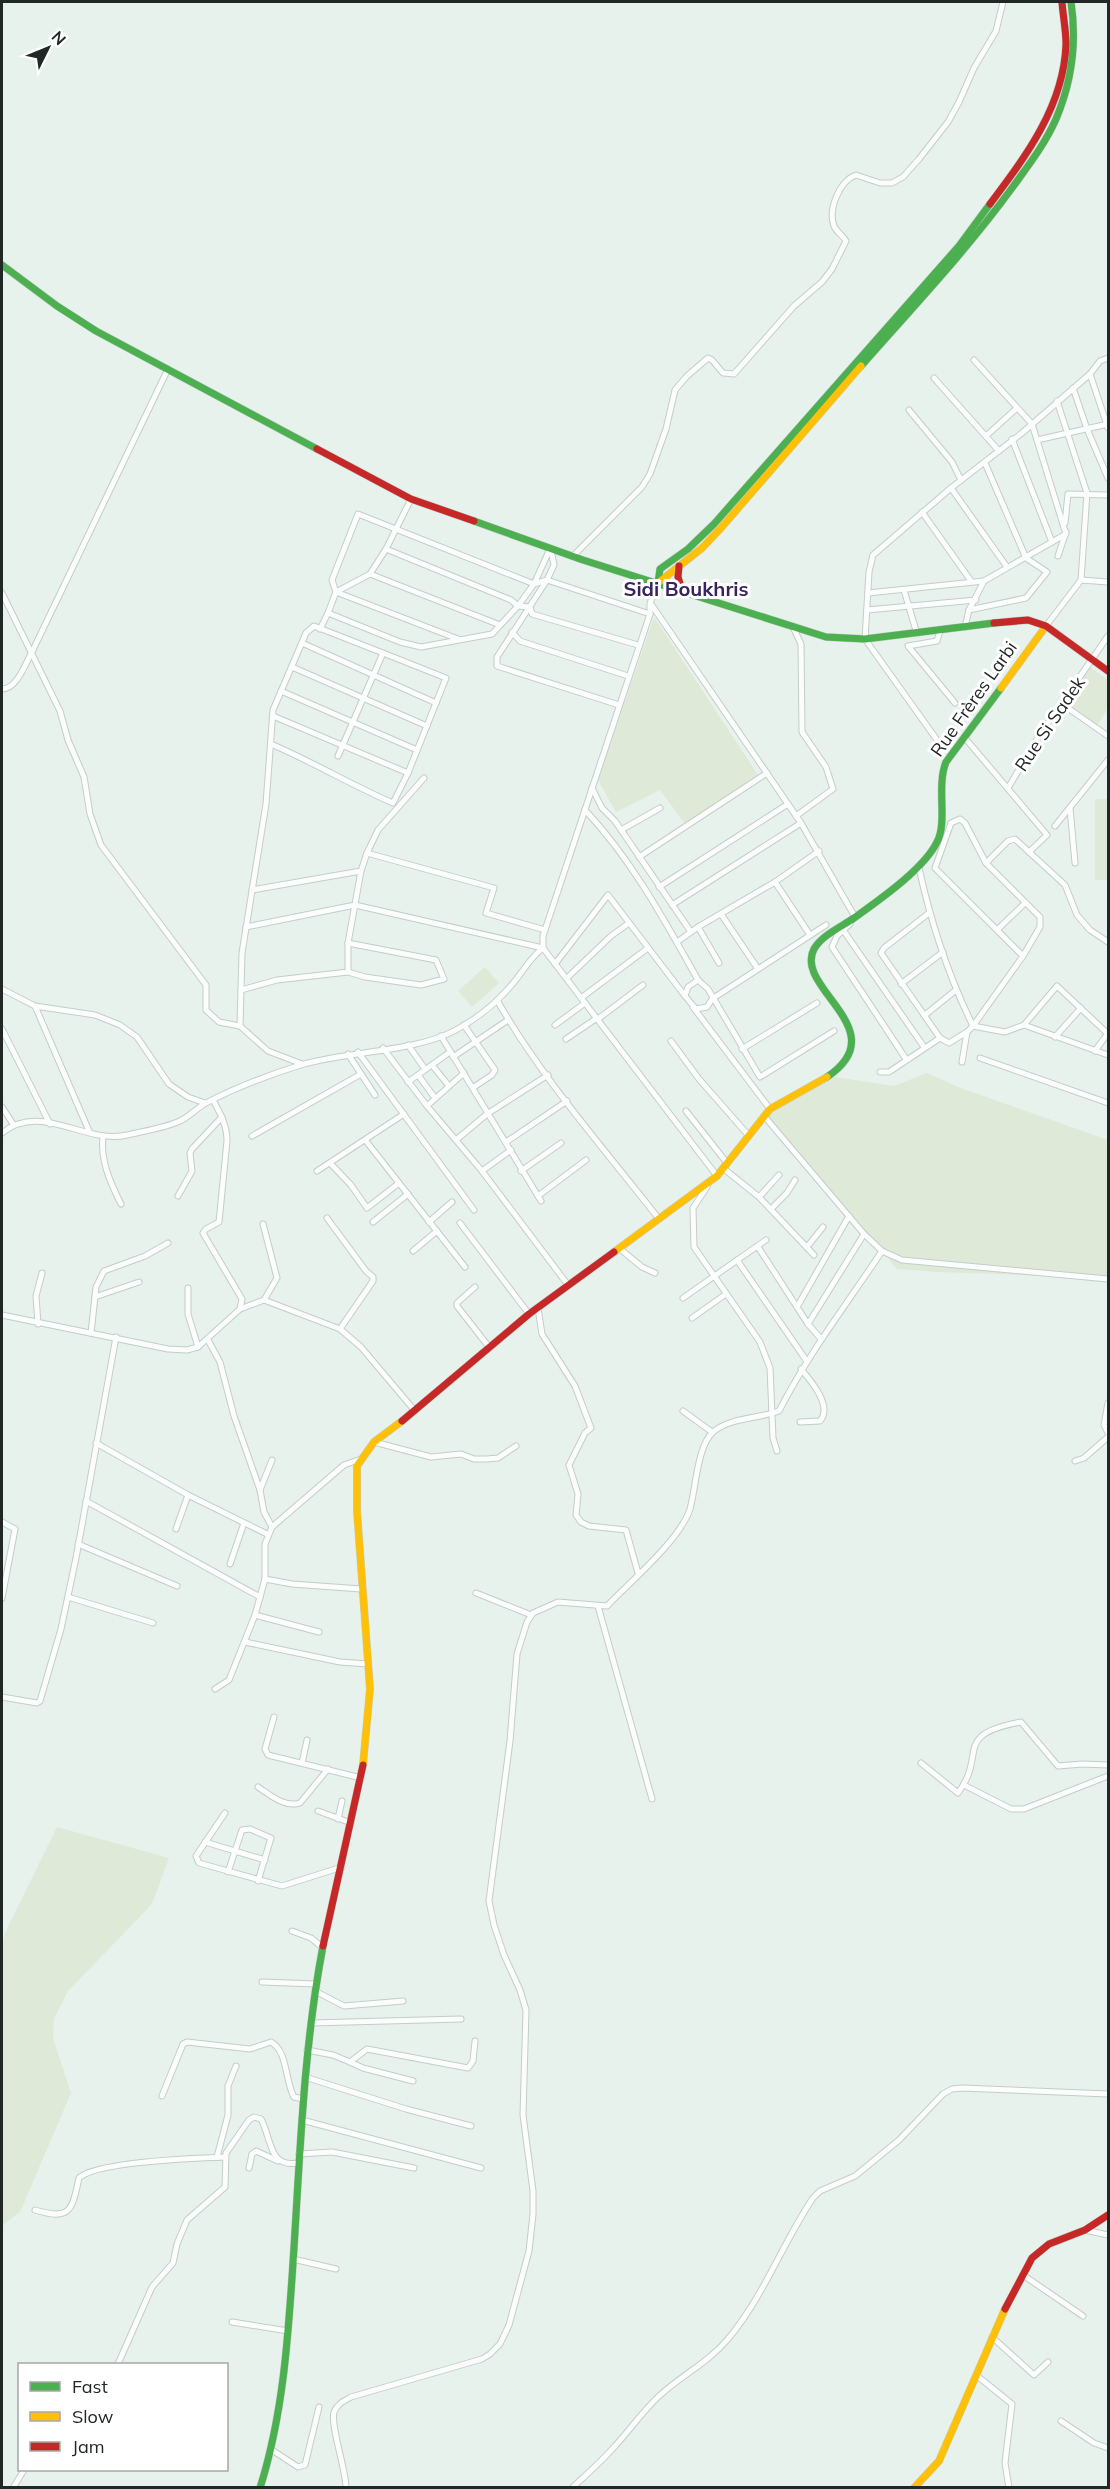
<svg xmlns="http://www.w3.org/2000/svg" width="1110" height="2489" viewBox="0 0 1110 2489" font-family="Mulish,sans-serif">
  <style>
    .green { fill: #dfe9d8 }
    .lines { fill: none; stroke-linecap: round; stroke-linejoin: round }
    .street-casing { stroke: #c4cdc9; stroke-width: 7 }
    .fast-casing { stroke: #c4cdc9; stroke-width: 8 }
    .slow-casing { stroke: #c4cdc9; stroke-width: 8 }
    .jam-casing { stroke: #c4cdc9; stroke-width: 8 }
    .street { stroke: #fbfdfc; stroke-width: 5 }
    .fast { stroke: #4caf50; stroke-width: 7 }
    .slow { stroke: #ffc107; stroke-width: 7 }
    .jam { stroke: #c62828; stroke-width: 7 }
    .labels { text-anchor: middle; stroke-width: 6; stroke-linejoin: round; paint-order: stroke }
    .street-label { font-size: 18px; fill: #202724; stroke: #fff }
    .neighbourhood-label { font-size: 20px; font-weight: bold; fill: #37245f; stroke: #fff }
  </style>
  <rect width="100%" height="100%" fill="#e7f2ed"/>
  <g class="green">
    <polygon points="654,617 760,778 686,825 660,790 616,812 598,780"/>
    <polygon points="1090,667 1108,680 1108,708 1097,726 1065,703"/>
    <rect x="1095" y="799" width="13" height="81"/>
    <polygon points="485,967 499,983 472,1007 458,991"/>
    <polygon points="927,1073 958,1087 1108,1140 1108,1278 937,1272 897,1269 764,1116 829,1076 894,1086"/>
    <polygon points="57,1827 169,1858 152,1904 68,1991 54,2019 53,2038 71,2093 20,2212 3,2225 2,2222 2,1948 5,1933"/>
  </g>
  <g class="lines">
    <defs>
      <g id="street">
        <polyline points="1090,374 1108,428"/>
        <polyline points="934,378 999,451"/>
        <polyline points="1073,388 1087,429 1108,478"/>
        <polyline points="1057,401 1087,493 1081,580"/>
        <polyline points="909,410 952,462 961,480"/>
        <polyline points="986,436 1017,408"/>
        <polyline points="1012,439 1052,542"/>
        <polyline points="1037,440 1108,424"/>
        <polyline points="951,488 1007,567"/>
        <polyline points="922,512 971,581"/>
        <polyline points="1065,523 1068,494 1108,495"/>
        <polyline points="386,549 511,600 518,606 530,607 532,614 638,645"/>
        <polyline points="550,549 534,584 518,606 492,634 421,647 400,642 328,613 336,592 332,580 358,514 534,584 547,580 650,614"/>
        <polyline points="551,550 554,565 547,580 497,657 497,666 619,705"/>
        <path d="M573,556l69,-69 8,-13 16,-45 9,-39 12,-14 21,-18 4,2 11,13 11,1 60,-68 28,-24 10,-13 14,-28c-3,-6 -9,-8 -12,-15 -6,-16 5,-45 22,-51l24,8h12l11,-6 16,-18 29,-37 11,-20 15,-34 22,-37 7,-29"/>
        <polyline points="1058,556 1066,532"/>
        <polyline points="370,574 500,625"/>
        <polyline points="904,590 917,634"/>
        <polyline points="336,592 458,639"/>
        <polyline points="336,592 370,574 386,549 411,499"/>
        <polyline points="2,593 60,711 68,740 84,777 90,814 101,845 206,985 206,1010 219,1022 240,1026 268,1051 302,1064"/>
        <polyline points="868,593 984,581 1066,534 1032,424 974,360"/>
        <polyline points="651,604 801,823 855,917"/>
        <polyline points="867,610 976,600"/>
        <polyline points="969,610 1026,598 1047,572 1026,558 985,463"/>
        <polyline points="1046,626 1081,580 1108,582"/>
        <polyline points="793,627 801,644 802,732 826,767 833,789 796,816"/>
        <polyline points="965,627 969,610 984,581"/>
        <polyline points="320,629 328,613"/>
        <polyline points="940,631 937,641 908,646 955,703"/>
        <polyline points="512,632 520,641 628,676"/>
        <polyline points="302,643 436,703"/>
        <polyline points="292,667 427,726"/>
        <path d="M2,689c15,0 23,-25 30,-37l136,-283"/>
        <polyline points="281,691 417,750"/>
        <polyline points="1062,704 1108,736"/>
        <polyline points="273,716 408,773 446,678 383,653"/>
        <polyline points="965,738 1047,835 1029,852"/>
        <path d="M271,744c42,18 80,41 122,59l15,-30"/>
        <polyline points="942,747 865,639 869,572 873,555 951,488 1022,433 1090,374 1100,361 1108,358"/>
        <polyline points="592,788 602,808 615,821 691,932"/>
        <polyline points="1008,788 1039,736 1108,636"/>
        <polyline points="1070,808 1075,863"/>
        <path d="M585,810c47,50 80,111 113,170l10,9 52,88 74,-46"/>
        <polyline points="1055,826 1108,760"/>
        <polyline points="621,830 660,808"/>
        <polyline points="367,853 494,888 486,913 545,930"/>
        <polyline points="639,857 767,773"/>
        <polyline points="986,863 1008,841 1015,839 1065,885 1077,915 1090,930 1108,942"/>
        <path d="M919,868c12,55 29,107 54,158l-6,6 -18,11 -9,-5 -59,-85 3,-5 45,-35"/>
        <polyline points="775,882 810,935"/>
        <polyline points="659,887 788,804"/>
        <polyline points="252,890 361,871"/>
        <polyline points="672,905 801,823"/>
        <polyline points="721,914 758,969"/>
        <polyline points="850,924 837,936 832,947 906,1059"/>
        <polyline points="246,927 355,905 543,948 717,1176 715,1178"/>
        <polyline points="698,927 719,963"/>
        <polyline points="841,927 924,1047"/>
        <polyline points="998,929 1025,903"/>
        <polyline points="677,942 698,927 775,882 819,851"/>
        <polyline points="1023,956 1040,927 1040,917 986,863 965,823 960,819 951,823 935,868 1023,956 973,1026 1005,1032 1024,1025 1108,1055"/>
        <polyline points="555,964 608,895 685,996 688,987 698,980"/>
        <polyline points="348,972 365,977 421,985 444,979 436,960 348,943"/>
        <polyline points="567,978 611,936 629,923"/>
        <polyline points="901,984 943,952"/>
        <polyline points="2,989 35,1006 95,1015 120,1025 137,1037 169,1084 188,1097 205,1103"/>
        <polyline points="241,990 277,980 348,972 348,943 361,871 367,853 378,830 424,778"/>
        <polyline points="685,996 696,1009 707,1007 712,999 826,925"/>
        <polyline points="581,998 648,948"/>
        <path d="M497,1000c43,76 108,150 162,219"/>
        <polyline points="35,1006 89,1131"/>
        <polyline points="693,1007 770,1109"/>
        <polyline points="925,1015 956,990"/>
        <polyline points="598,1019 643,985"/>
        <polyline points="464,1025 495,1070 492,1075 474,1087"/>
        <polyline points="555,1025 585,1003"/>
        <polyline points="1024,1025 1057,986 1108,1034"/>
        <polyline points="240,1026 242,953 266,804 273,710 306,633 314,626 383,653 338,756"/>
        <polyline points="2,1029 50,1124"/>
        <polyline points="441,1036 541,1201"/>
        <polyline points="1055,1037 1081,1008"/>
        <polyline points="566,1039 597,1018"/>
        <polyline points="671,1041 699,1079 749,1136"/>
        <polyline points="408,1045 425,1069"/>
        <polyline points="383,1048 427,1106 482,1171 568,1285"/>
        <polyline points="742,1049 817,1003"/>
        <polyline points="1095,1051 1108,1033"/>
        <polyline points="358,1052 474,1210"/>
        <polyline points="348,1054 375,1095"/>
        <polyline points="453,1057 508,1020"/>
        <polyline points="980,1058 1108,1103"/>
        <polyline points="962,1062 967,1032"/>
        <polyline points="432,1065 449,1086"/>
        <polyline points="880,1072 889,1072 940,1038"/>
        <polyline points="418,1075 435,1098"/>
        <polyline points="408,1082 450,1052"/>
        <path d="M213,1100c7,13 14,25 14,41l-8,81 -13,7 -3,4 39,66 -2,10"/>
        <polyline points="427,1106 464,1073"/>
        <polyline points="2,1107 13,1124"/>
        <polyline points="686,1111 727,1163"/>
        <polyline points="764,1116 864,1234 882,1251 902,1260 1108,1279"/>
        <path d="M2,1133c39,-32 83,12 125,2 17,-4 38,-7 53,-14 10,-5 17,-13 26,-18 31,-16 65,-29 98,-39 46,-13 109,-12 150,-33 19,-10 40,-26 54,-42 13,-13 20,-30 35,-41v-12l107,-322v-11l8,-20"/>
        <path d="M103,1136c-3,24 7,46 18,68"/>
        <polyline points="252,1136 361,1074"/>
        <polyline points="456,1140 487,1114 548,1075"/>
        <polyline points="366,1141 465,1267"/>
        <polyline points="506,1142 567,1101"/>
        <polyline points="330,1163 351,1185 367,1208 399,1183"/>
        <polyline points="723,1168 759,1197 814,1255"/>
        <polyline points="317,1171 404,1114"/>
        <polyline points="482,1171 511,1150"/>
        <polyline points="521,1171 561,1143"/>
        <polyline points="707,1187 693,1208 694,1247 760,1342 770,1368 773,1438 777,1451"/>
        <polyline points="178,1196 192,1171 190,1153 192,1149 222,1117"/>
        <polyline points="538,1196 586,1160"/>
        <polyline points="759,1197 779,1175"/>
        <polyline points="771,1209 787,1193 795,1180"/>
        <polyline points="327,1218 366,1271 373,1277 373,1281 340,1329"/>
        <polyline points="373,1222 408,1194"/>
        <polyline points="429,1222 452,1202"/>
        <polyline points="460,1223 529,1314"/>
        <polyline points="263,1224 277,1278 264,1300"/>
        <polyline points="758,1247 808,1324 821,1339"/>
        <polyline points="807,1247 823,1227"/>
        <polyline points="619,1248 642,1267 655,1273"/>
        <polyline points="413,1251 437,1231"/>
        <polyline points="737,1260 806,1360"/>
        <polyline points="475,1287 457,1303 457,1306 489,1347"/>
        <polyline points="188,1288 188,1314 198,1347"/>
        <polyline points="95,1297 139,1282"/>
        <polyline points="683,1298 766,1240"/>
        <polyline points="797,1307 849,1216"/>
        <polyline points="538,1308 542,1334 575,1386 591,1428 585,1433 569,1465 578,1494 576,1515 581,1522 589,1526 626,1530 638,1573"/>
        <polyline points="2,1315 168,1349 187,1350 198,1347 240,1309 264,1300 340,1329 361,1347 415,1411"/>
        <polyline points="692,1318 726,1294"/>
        <polyline points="38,1324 36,1296 42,1273"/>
        <polyline points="808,1324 864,1234"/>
        <polyline points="91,1333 96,1287 104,1271 145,1256 168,1243"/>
        <polyline points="208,1340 220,1362 234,1416 260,1490 264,1512 272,1527"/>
        <polyline points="1108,1403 1104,1425 1108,1433"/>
        <polyline points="683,1411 712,1432"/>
        <path d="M800,1422l20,-1c13,-15 -9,-40 -19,-52"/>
        <polyline points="374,1442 431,1457 461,1454 474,1459 487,1459 498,1458 516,1446"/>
        <polyline points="96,1443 188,1495 267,1534"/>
        <polyline points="1075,1461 1084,1458 1108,1437"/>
        <polyline points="260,1490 272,1460"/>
        <polyline points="86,1501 260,1597"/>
        <polyline points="2,1522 15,1529 2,1598"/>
        <polyline points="176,1529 188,1495"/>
        <polyline points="78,1544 177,1586"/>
        <polyline points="230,1564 244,1523"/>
        <polyline points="265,1579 292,1584 361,1589"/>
        <polyline points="476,1593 531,1615"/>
        <polyline points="68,1597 153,1623"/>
        <polyline points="598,1606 652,1799"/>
        <polyline points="255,1615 319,1632"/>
        <polyline points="245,1642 340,1662 368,1664"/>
        <polyline points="215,1689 229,1680 255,1615 265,1579 265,1544 272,1527 344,1465 361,1459"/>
        <polyline points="2,1697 37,1703 40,1701 61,1629 76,1558 116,1337"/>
        <polyline points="274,1717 265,1749 268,1755 361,1778"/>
        <polyline points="302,1763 307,1740"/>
        <path d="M921,1763l37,30c30,-40 -7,-58 63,-71l37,44 24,-2 26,1"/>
        <polyline points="964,1785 1011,1809 1024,1809 1108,1776"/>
        <path d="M258,1787c12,8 27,21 42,16l28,-34"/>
        <polyline points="318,1811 351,1823"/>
        <polyline points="225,1813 196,1856 199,1863 282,1886 342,1867"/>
        <polyline points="338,1819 342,1801"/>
        <polyline points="205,1842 265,1860"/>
        <polyline points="228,1872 242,1830 250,1829 271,1838 258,1881"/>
        <polyline points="292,1931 311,1938 322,1947"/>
        <polyline points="262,1982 316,1984"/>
        <polyline points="315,1991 344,2006 403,2001"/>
        <polyline points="311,2023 461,2019"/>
        <polyline points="307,2050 333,2055 350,2062 367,2049 468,2068 473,2061 475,2041"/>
        <polyline points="350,2062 363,2068 413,2081"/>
        <polyline points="305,2077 406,2109 471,2126"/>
        <path d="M162,2096l21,-52 4,-2 63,7 21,-7c17,9 14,40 23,55l9,2"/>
        <polyline points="302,2120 481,2168"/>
        <polyline points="299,2154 332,2152 414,2168"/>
        <polyline points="217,2157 228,2115 228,2086 236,2066"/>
        <polyline points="249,2168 252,2154 256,2151 278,2161"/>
        <path d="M35,2210c36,11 37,0 44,-32 17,-17 120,-20 146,-21"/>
        <polyline points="1085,2230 1108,2235"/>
        <polyline points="293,2259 336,2269"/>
        <polyline points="1023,2275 1083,2316"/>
        <polyline points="232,2322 288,2331"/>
        <polyline points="992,2337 1034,2375 1048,2362"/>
        <path d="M118,2364l34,-77 21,-24 4,-19 10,-24 38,-33 1,-34 23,-33 5,-3 7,2c11,20 7,49 37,44"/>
        <polyline points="976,2375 1012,2404 1005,2463 1009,2488"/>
        <polyline points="1061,2421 1094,2443 1108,2448"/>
        <polyline points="272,2450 298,2467 305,2465 319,2407"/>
        <polyline points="13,2488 24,2470"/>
        <path d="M346,2488c0,-19 -16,-63 -12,-76 3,-8 10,-11 17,-15l131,-38 8,-5 10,-10 9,-19 20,-74 4,-37v-23l-10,-76 3,-105 -6,-20 -16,-35 -10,-30 -5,-24 21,-160 7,-87 10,-32 6,-9 25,-11 49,4c24,-25 73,-66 83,-97 6,-21 7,-64 24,-78 19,-14 44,-12 65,-20 29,-57 68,-107 103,-160"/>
        <path d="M572,2488c15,-14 30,-27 43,-42 15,-16 27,-34 43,-49 22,-21 50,-34 70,-58 36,-43 54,-95 85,-141l7,-7 35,-15 44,-36 44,-46 9,-5 10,-1 146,6"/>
      </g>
      <g id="fast">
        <polyline points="2,265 57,306 96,331 317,449"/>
        <path d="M861,366c51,-58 105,-115 151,-178 16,-22 33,-44 44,-69 16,-38 21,-77 15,-117"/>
        <polyline points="474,521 583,560 826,637 865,639 994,623"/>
        <polyline points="658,583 660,569 688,549 714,524 959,246 990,204"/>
        <path d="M827,1077c70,-47 -34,-89 -13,-128 8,-14 27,-22 40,-31 25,-18 70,-49 83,-76 11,-20 -1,-55 9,-80l55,-74"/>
        <path d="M260,2488c23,-73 28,-149 33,-225 7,-105 10,-212 30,-317"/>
      </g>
      <g id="slow">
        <polyline points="658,583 702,548 721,528 861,366"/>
        <polyline points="1001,688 1046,626"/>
        <polyline points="614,1252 717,1176 770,1109 827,1077"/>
        <polyline points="363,1765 370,1689 357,1511 357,1466 374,1442 402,1421"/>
        <polyline points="914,2488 939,2461 1005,2309"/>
      </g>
      <g id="jam">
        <path d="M990,204c36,-48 74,-98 76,-160 0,-14 -3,-28 -4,-42"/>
        <polyline points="317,449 411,499 474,521"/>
        <polyline points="679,566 678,577 682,590"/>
        <polyline points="994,623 1028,620 1046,626 1108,671"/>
        <polyline points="402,1421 529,1314 614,1252"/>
        <polyline points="323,1946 363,1765"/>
        <polyline points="1005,2309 1032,2258 1049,2244 1085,2230 1108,2215"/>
      </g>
    </defs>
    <use href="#street" class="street-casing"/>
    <use href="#fast" class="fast-casing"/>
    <use href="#slow" class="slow-casing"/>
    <use href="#jam" class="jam-casing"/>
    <use href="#street" class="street"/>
    <use href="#fast" class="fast"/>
    <use href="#slow" class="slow"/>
    <use href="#jam" class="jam"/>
  </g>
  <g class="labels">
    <g class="street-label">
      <text transform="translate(974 699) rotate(-55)" y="6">Rue Frères Larbi</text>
      <text transform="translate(1050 724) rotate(-56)" y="6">Rue Si Sadek</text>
    </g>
    <g class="neighbourhood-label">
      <text x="686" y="596">Sidi Boukhris</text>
    </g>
  </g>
  <rect width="1110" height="2489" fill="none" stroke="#202724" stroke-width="6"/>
  <rect x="18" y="2363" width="210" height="108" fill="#ffffff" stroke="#a6a9a7" stroke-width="1.5"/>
  <rect x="30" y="2382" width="30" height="9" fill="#4caf50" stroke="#a6a9a7" stroke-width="1.5"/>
  <text x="72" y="2393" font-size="18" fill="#202724">Fast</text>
  <rect x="30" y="2412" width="30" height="9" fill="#ffc107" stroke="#a6a9a7" stroke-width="1.5"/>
  <text x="72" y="2423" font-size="18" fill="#202724">Slow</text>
  <rect x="30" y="2442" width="30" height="9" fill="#c62828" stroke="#a6a9a7" stroke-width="1.5"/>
  <text x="72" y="2453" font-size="18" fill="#202724">Jam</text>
  <g transform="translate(48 48) rotate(47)" stroke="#ffffff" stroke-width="4.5" paint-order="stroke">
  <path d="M0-4.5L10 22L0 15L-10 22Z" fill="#202724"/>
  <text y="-9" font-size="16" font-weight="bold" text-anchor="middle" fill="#202724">N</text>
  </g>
</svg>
